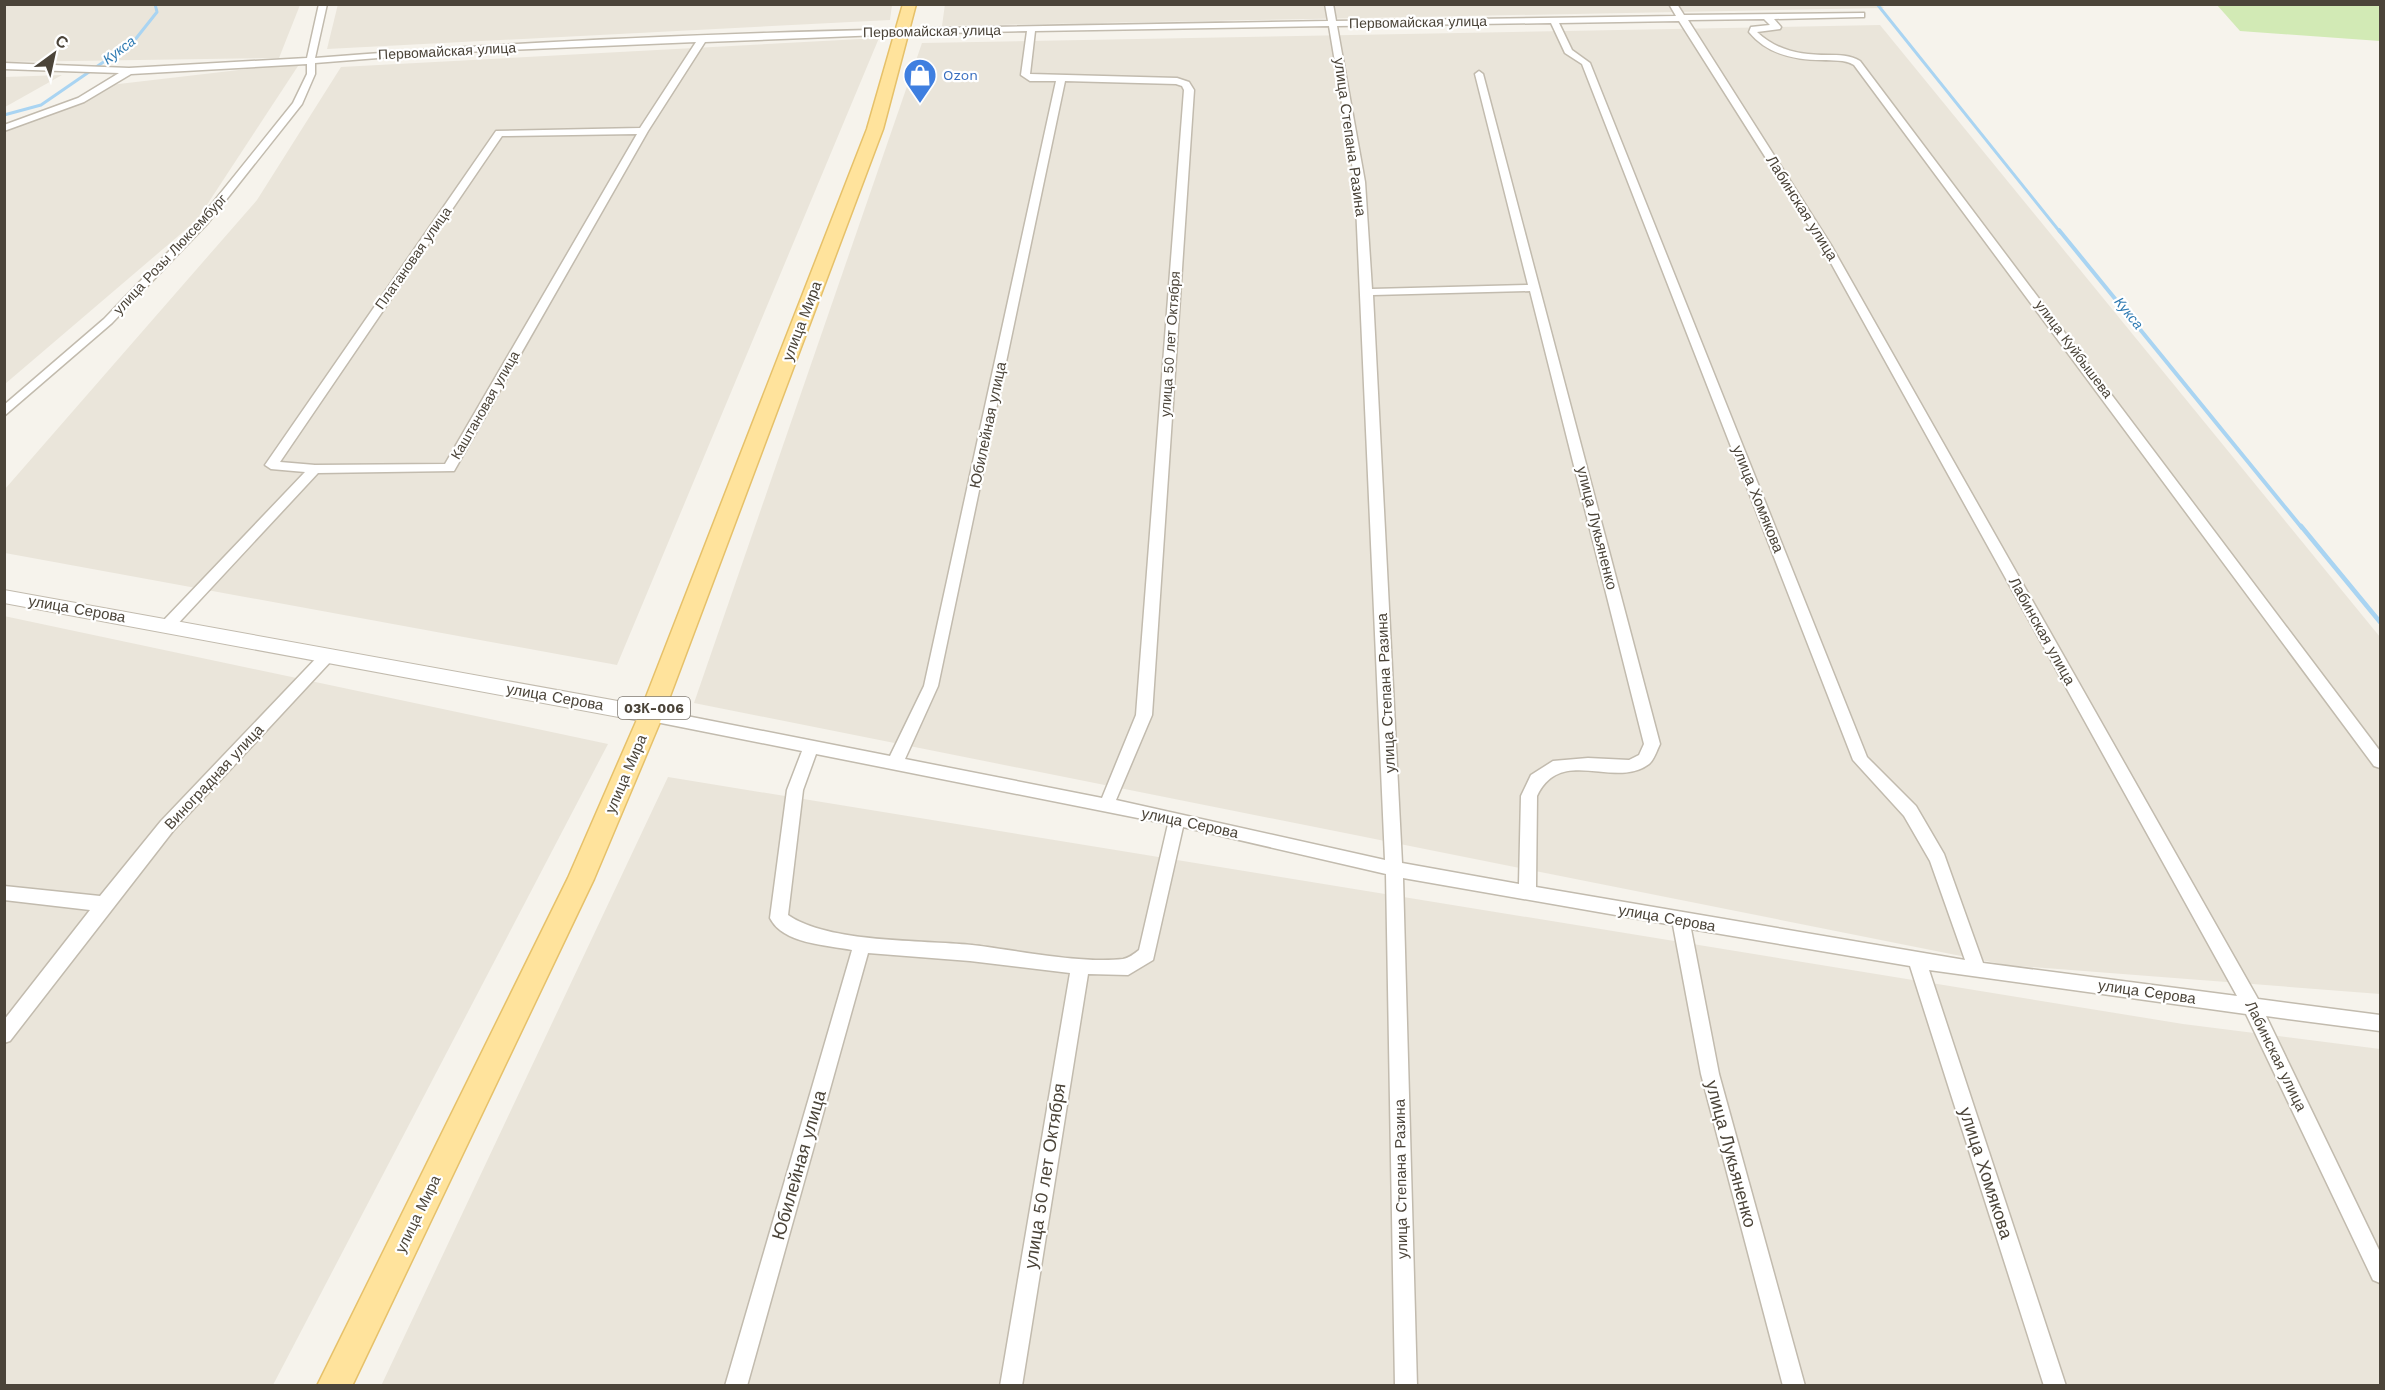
<svg xmlns="http://www.w3.org/2000/svg" width="2385" height="1390" viewBox="0 0 2385 1390" font-family="'Work Sans',sans-serif">
  <style>
    .residential { fill: #eae5da }
    .green { fill: #d2eab5 }
    .lines { fill: none; stroke-linecap: round; stroke-linejoin: round }
    .stream-far2 { stroke: #a9d4f2; stroke-width: 3 }
    .stream-far1 { stroke: #a9d4f2; stroke-width: 4 }
    .stream { stroke: #a9d4f2; stroke-width: 4.5 }
    .minor-casing { stroke: #c2bbae; stroke-width: 3 }
    .tertiary-casing { stroke: #c2bbae; stroke-width: 2 }
    .primary-casing { stroke: #e6c16a; stroke-width: 3 }
    .minor { fill: #fff; fill-rule: evenodd }
    .tertiary { fill: #fff; fill-rule: evenodd }
    .primary { fill: #ffe39c; fill-rule: evenodd }
    .labels { text-anchor: middle; stroke-width: 4.5; stroke-linejoin: round; paint-order: stroke }
    .far-street-label { font-size: 14px; fill: #4b4439; stroke: #fff }
    .far-water-label { font-size: 14px; font-style: italic; fill: #2e7ab2; stroke: #fff }
    .far-shop-label { font-size: 14px; fill: #366cbe; stroke: #fff; text-anchor: start }
    .shield { fill: #fff; stroke: #817c74; stroke-width: 1.5 }
    .shield-label { font-size: 14px; font-weight: bold; fill: #4b4439 }
    .street-label { font-size: 15px; fill: #4b4439; stroke: #fff }
    .near-street-label { font-size: 18px; fill: #4b4439; stroke: #fff }
  </style>
  <rect width="100%" height="100%" fill="#f6f3ec"/>
  <g class="residential">
    <polygon points="338,4 892,4 892,5 890,20 327,49"/>
    <polygon points="945,4 1880,4 1884,8 942,26"/>
    <polygon points="4,5 5,4 300,5 279,58 5,62"/>
    <polygon points="1880,25 2380,637 2380,994 2006,965 694,703 922,43"/>
    <polygon points="879,38 617,665 5,553 5,489 257,200 341,67"/>
    <polygon points="300,63 197,220 5,384 5,132 110,85"/>
    <polygon points="62,75 5,107 5,77"/>
    <polygon points="4,616 608,744 273,1385 5,1385"/>
    <polygon points="668,777 2183,1024 2380,1049 2380,1385 381,1386"/>
  </g>
  <polygon class="green" points="2217,5 2380,5 2380,41 2240,31"/>
  <g class="lines">
    <g class="stream-far2">
      <polyline points="1877,4 2060,232"/>
      <polyline points="4,115 41,105 134,41 157,12 155,4"/>
    </g>
    <polyline class="stream-far1" points="2059,230 2302,528"/>
    <polyline class="stream" points="2301,526 2380,622"/>
    <defs>
      <g id="minor">
        <path d="M319,4h8l-12,54c337,-28 675,-31 1013,-37l-3,-17h8l3,17 340,-5 -7,-12h8l7,11 180,-2v4h-3l-87,2 7,8 -1,2 -23,3c20,19 44,23 71,23 11,0 22,0 32,6l520,690v17l-6,-2 -520,-701c-10,-6 -21,-4 -32,-5 -28,0 -55,-6 -73,-28l2,-5 19,-2 -6,-6 -76,1 143,225 427,754 122,16v16l-114,-15 114,236v31l-7,-3 -127,-266 -317,-44 137,416h-22l-134,-420 -219,-37 28,145 86,312h-22l-82,-312 -28,-149 -270,-47 14,508h-22l-9,-512 -203,-47 -30,133 -25,15 -40,-1 -66,412h-22l70,-413 -100,-12 -102,-8 -121,433h-22l127,-436c-25,-5 -69,-6 -82,-32l17,-128 15,-39 -151,-30 -5,-2 -3,-4 3,-4 5,-2 239,47 34,-70 132,-605h-26l-9,-6 6,-44 -122,3 -200,8 -57,89 -194,340 -136,2 -146,157 -5,1 -7,-5 2,-4 143,-150 -34,-3 -6,-4 231,-334 144,-3 56,-86 -255,11 -126,10v11l-13,30 -95,120 -95,99 -108,93v-11l100,-86 95,-99 94,-117 14,-29v-10l-176,10 -47,28 -80,29v-6l74,-27 41,-25 -115,-4v-6l125,5 178,-10zM1679,21l142,224 416,751 -254,-33 -39,-109 -28,-48 -49,-49 -277,-694 -18,-13 -13,-27zM1551,23l14,30 17,11 271,696 51,56 26,45 35,99 -429,-73 1,-91c24,-51 78,-6 112,-32 5,-4 8,-14 11,-20l-177,-670 -4,-3 -4,3 53,211 -156,4 -7,-107 -28,-156zM1329,26l26,156 30,678 -269,-60 36,-85 42,-625 -5,-8 -12,-4 -147,-4 5,-43zM1065,81l111,3 6,2 2,4 -48,625 -34,83 -197,-39 33,-73zM637,134l-192,330 -130,1 -35,-3 222,-326zM1530,291l114,453 -5,11 -10,5 -41,-2 -35,3 -22,14 -10,21 -2,88 -117,-21 -29,-568zM816,754l352,70 -29,126c-5,4 -10,8 -16,9 -42,5 -107,-9 -151,-14 -50,-5 -144,-2 -184,-30l15,-125z"/>
        <polygon points="328,650 333,651 335,655 333,659 173,831 10,1041 4,1043 4,1020 90,910 4,900 4,886 100,896 161,821 323,651"/>
      </g>
      <polygon id="tertiary" points="4,590 651,707 658,710 661,715 658,720 651,723 4,603"/>
      <polygon id="primary" points="903,4 916,4 883,129 663,715 594,879 352,1386 317,1386 568,878 639,715 867,129"/>
    </defs>
    <use href="#minor" class="minor-casing"/>
    <use href="#tertiary" class="tertiary-casing"/>
    <use href="#primary" class="primary-casing"/>
    <use href="#minor" class="minor"/>
    <use href="#tertiary" class="tertiary"/>
    <use href="#primary" class="primary"/>
  </g>
  <defs>
    <symbol id="shop-pin" viewBox="-11 -11 22 30"><path d="M0 17L-7.5 6A9.5 9.5 0 1 1 7.5 6Z" fill="#3f7fe0" stroke="#fff"/><path d="M-5-2.5h2.3a2.7 3.5 0 0 1 5.4 0H5L5.5 6h-11ZM-1.5-2.5h3a1.5 2.3 0 0 0-3 0Z" fill="#fff"/></symbol>
  </defs>
  <g fill-rule="evenodd">
    <use href="#shop-pin" x="901" y="56" width="38" height="52"/>
  </g>
  <g class="labels">
    <g class="far-street-label">
      <text transform="translate(1418 22) rotate(-1)" y="5">Первомайская улица</text>
      <text transform="translate(932 31) rotate(-1)" y="5">Первомайская улица</text>
      <text transform="translate(447 51) rotate(-3)" y="5">Первомайская улица</text>
      <text transform="translate(170 254) rotate(-47)" y="5">улица Розы Люксембург</text>
      <text transform="translate(413 258) rotate(-55)" y="5">Платановая улица</text>
      <text transform="translate(1170 344) rotate(-86)" y="5">улица 50 лет Октября</text>
      <text transform="translate(2074 349) rotate(53)" y="5">улица Куйбышева</text>
      <text transform="translate(485 405) rotate(-60)" y="5">Каштановая улица</text>
    </g>
    <g class="far-water-label">
      <text transform="translate(119 50) rotate(-37)" y="5">Кукса</text>
      <text transform="translate(2129 313) rotate(51)" y="5">Кукса</text>
    </g>
    <g class="far-shop-label">
      <text x="943" y="80">Ozon</text>
    </g>
    <rect class="shield" x="618" y="697" width="72" height="22" rx="4.5"/>
    <g class="shield-label">
      <text x="654" y="713">03К-006</text>
    </g>
    <g class="street-label">
      <text transform="translate(1350 137) rotate(82)" y="5">улица Степана Разина</text>
      <text transform="translate(1802 208) rotate(58)" y="5">Лабинская улица</text>
      <text transform="translate(802 321) rotate(-69)" y="5">улица Мира</text>
      <text transform="translate(988 425) rotate(-78)" y="5">Юбилейная улица</text>
      <text transform="translate(1758 499) rotate(68)" y="5">улица Хомякова</text>
      <text transform="translate(1597 528) rotate(76)" y="5">улица Лукьяненко</text>
      <text transform="translate(77 609) rotate(10)" y="5">улица Серова</text>
      <text transform="translate(2042 631) rotate(61)" y="5">Лабинская улица</text>
      <text transform="translate(1386 693) rotate(-93)" y="5">улица Степана Разина</text>
      <text transform="translate(555 697) rotate(10)" y="5">улица Серова</text>
      <text transform="translate(626 774) rotate(-67)" y="5">улица Мира</text>
      <text transform="translate(214 777) rotate(-47)" y="5">Виноградная улица</text>
      <text transform="translate(1190 823) rotate(12)" y="5">улица Серова</text>
      <text transform="translate(1667 918) rotate(10)" y="5">улица Серова</text>
      <text transform="translate(2147 992) rotate(8)" y="5">улица Серова</text>
      <text transform="translate(2276 1056) rotate(64)" y="5">Лабинская улица</text>
      <text transform="translate(1401 1179) rotate(-91)" y="5">улица Степана Разина</text>
      <text transform="translate(418 1214) rotate(-64)" y="5">улица Мира</text>
    </g>
    <g class="near-street-label">
      <text transform="translate(1731 1154) rotate(75)" y="6">улица Лукьяненко</text>
      <text transform="translate(799 1165) rotate(-74)" y="6">Юбилейная улица</text>
      <text transform="translate(1986 1173) rotate(72)" y="6">улица Хомякова</text>
      <text transform="translate(1045 1176) rotate(-81)" y="6">улица 50 лет Октября</text>
    </g>
  </g>
  <rect width="2385" height="1390" fill="none" stroke="#4b4439" stroke-width="12"/>
  <g transform="translate(54 54) rotate(33)" stroke="#ffffff" stroke-width="4.5" paint-order="stroke">
  <path d="M0-4.5L10 22L0 15L-10 22Z" fill="#4b4439"/>
  <text y="-9" font-size="16" font-weight="bold" text-anchor="middle" fill="#4b4439">С</text>
  </g>
</svg>
